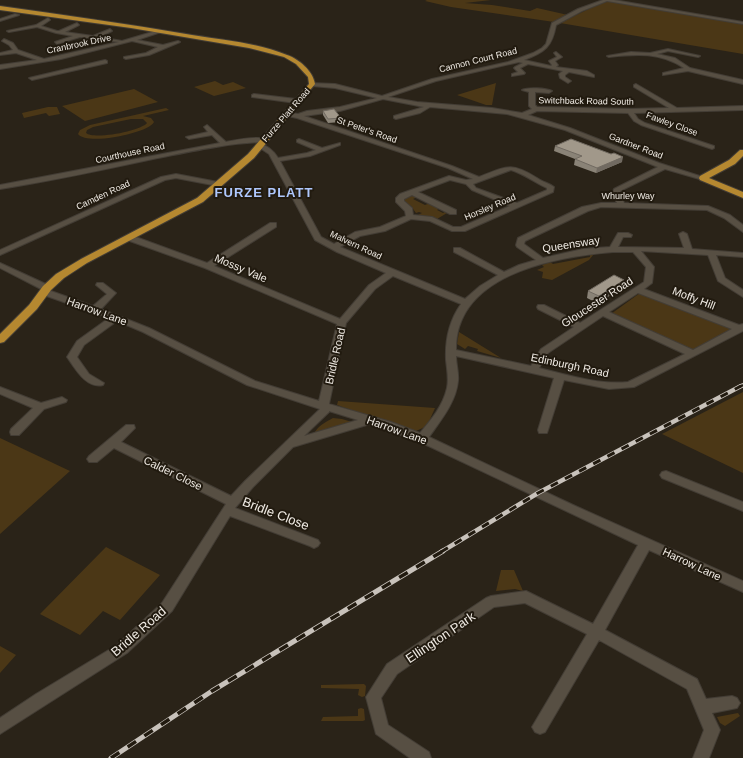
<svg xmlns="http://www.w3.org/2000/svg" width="743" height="758" viewBox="0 0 743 758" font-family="Helvetica,sans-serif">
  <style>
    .green { fill: #4b3716; fill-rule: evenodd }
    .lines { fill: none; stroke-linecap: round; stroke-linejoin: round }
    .minor-casing { stroke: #433d35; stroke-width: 2 }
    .major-casing { stroke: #433d35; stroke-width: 2 }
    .minor { fill: #574f43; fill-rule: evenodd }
    .major { fill: #b58830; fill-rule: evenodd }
    .rail-far2-casing { stroke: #c8c2bb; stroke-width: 4 }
    .rail-far1-casing { stroke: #c8c2bb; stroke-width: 4.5 }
    .rail-casing { stroke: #c8c2bb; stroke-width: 5 }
    .rail-far2 { stroke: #211a0f; stroke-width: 2.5; stroke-dasharray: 7; stroke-linecap: butt }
    .rail-far1 { stroke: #211a0f; stroke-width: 3; stroke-dasharray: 8; stroke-linecap: butt }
    .rail { stroke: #211a0f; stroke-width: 3.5; stroke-dasharray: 10; stroke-linecap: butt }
    .wall { fill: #8a8377 }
    .shaded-wall { fill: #716a61 }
    .building { fill: #a1988a; stroke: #716a61 }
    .labels { text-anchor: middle; stroke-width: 4; stroke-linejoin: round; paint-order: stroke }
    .far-street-label { font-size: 9px; fill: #efeae3; stroke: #211a0f }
    .street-label { font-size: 11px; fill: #efeae3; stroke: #211a0f }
    .far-district-label { font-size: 13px; font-weight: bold; letter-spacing: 1px; fill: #afc8fd; stroke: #211a0f }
    .near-street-label { font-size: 13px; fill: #efeae3; stroke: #211a0f }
  </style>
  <rect width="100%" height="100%" fill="#2a2318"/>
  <g class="green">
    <polygon points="427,0 491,0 465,3 492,5 530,11 537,8 568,15 554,22 451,7 425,1"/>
    <polygon points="612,1 743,24 743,54 560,23 601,3"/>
    <polygon points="215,81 223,85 233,82 246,88 214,96 194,87"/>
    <polygon points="496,83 492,105 486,105 457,95"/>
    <polygon points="134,89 158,102 85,121 62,106"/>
    <polygon points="48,107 57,107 60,114 49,116 46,113 24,118 22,113"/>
    <path d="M166,108l3,2 -26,6 8,2 3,4c-5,11 -67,24 -76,12l2,-4 10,-5zM131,119h12l4,4c-6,8 -53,17 -61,10l1,-3 6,-3z"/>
    <polygon points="412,195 417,197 413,199 425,205 430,203 440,208 437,210 443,213 446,211 447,213 437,219 418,215 422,213 419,212 416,213 411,206 405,203 404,198"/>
    <polygon points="594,254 589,260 552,280 542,278 543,272 537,270 544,267 542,265 550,262 553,264 590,257 590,255"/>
    <polygon points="640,293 733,329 692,350 611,314"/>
    <polygon points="459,332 501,358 477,351 478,349 468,346 465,349 457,344"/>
    <polygon points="743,392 743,473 662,434"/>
    <polygon points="338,401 435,408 427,426 414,432 337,405"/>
    <path d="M333,418l9,1 13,4 -41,11c3,-8 12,-12 19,-16z"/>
    <polygon points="0,438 70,471 0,534"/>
    <polygon points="106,547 160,575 120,620 103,611 80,635 40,614"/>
    <polygon points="501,570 514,570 523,591 515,589 496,591"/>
    <polygon points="0,646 16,655 0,673"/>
    <polygon points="364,684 366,686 365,696 362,697 358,695 359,689 321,688 321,685"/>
    <polygon points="361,708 364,709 365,720 363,721 321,721 323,717 358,716 358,709"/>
    <polygon points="738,713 740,716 725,726 720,723 717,717"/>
  </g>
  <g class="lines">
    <defs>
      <g id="minor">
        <path d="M603,0h11l129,22v2l-136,-23 -25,10 -26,14c-4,22 -11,27 -32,35l27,6 1,-1 -3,-4 8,-4 -3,-4 2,-1 6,5 -7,4 3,4 -2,2 31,4 7,4v2l-25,-5 -4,3v2l6,4 -3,2 -8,-5 -1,-4 4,-3 -35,-7 -8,4 5,5 -1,1 -12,2v-2l6,-2 -4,-4 1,-1 8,-4 -4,-1 -83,19 -48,16 29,5 75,6 30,5 10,-4 -3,-3v-14l-7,-2c6,-3 24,-2 30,1l-3,2 -14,-1v13l2,2 93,2 39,-1 -35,-21v-2l2,-1 41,24 66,-2v4l-109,3 4,6 7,4 69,23v2l-2,1 -71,-24 -7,-4 -6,-8 -91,-2 -9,4 42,13 89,35 47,15 -3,2 -38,-11 -45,22 4,12 84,3 22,9 13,10v7l-19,-14 -17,-8 -106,-3 -13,4 -63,30 -1,3 19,14 40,-9 27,-2 8,-14h10l4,2 -1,2h-8l-5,10 66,1 -5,-14 4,-2 4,2 5,15 51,4v4l-27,-2 9,23 18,12v7l-25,-16 -10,-26 -67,-4 13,16 -2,16 -8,6 95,36 4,-1v7l-109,56 -25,2 -45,-9 -16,50 -1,3h-8l-1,-3 16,-52 -98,-22c0,8 3,17 2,25 -2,21 -17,39 -29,56l144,68 170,76v11l-94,-42 -44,80 92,49 9,20 26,-3 5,2 3,5 -3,5 -25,5 8,17 -11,28h-16l11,-28 -17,-41 -88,-49 -54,92 -5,2 -5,-2 -3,-5 3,-5 52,-88 -62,-31 -31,4 -97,67 -16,24 7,27 41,27 2,6h-21l-34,-24 -10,-37 21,-33 99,-66 5,-2 35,-5 67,33 45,-79 -220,-104 -48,-17 -77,23 -40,40 -18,21 83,32 2,3 -2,3 -4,2 -4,-2 -80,-30 -58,95 -45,42 -127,81v-16l36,-24 81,-49 45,-42 64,-99 -112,-56 -17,14h-8l-2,-3 2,-3 37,-31h8l1,3 -14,14 110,54 14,-15 75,-72 -73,-24 -104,-53 -26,-11 -33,24 -7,12 12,17 15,9 -1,2c-17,4 -28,-17 -36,-28l10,-16 32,-23 -68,-24 -1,-2 3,-2 -43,-22v-5l50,23 1,2 -3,2 45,16 14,-12 -11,-9 1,-2h6l13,10 -15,16 48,19 106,53 64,20 18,-77 -132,-56 -78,-28v-4h6l74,27 63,-40h6v4l-62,39 126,53 29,-34 17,-12 -49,-21 -22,-12 -46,-86 -12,-8v-2c8,-1 17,7 21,14l29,-5 9,-3 -19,-8v-2l2,-1 23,9 18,-5v2l-30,11 -30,5 41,76 13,7 21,-12 25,-5 26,-11 -1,-5 -9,-9v-4l4,-4 49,-18 17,4 7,-1 -25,-11 -151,-50 -14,-3 -1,-1 3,-2 13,2 9,-3 33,-4 37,-9 -42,-10 -23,-2 -3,-2 1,-1 25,1 47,12 50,-17 76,-17 25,-9 9,-5 4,-4 6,-21 26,-14zM383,99l41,8 -30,9v2l2,1 24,-6 10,-6 77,7 58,16 93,37 -44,22 -2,5 5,9h-16l-19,4 -64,31 -2,7 1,2 19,13 -17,5 -15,7 -44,-24h-6v4l44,23 -18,11 -15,13 -125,-52 20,-11 25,-5 26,-12 19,2 22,10h13l88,-39 1,-5c-5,-4 -12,-5 -17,-9 -26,-16 -30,-12 -58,-1l-27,-11 -148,-50 36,-5zM511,170c13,4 23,12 36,18v2l-30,13 -41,-15 -3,-4zM450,180l16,4 6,6 38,16 -49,21h-8l-21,-10 -19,-2 -1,-7 -8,-7v-2l8,-4 38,19h6v-4l-38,-18zM613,252h20l13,15 -2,15 -64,41 -36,-18h-6l-1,2 1,2 36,18 -33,22 -10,17 -75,-16c-1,-76 99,-93 157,-98zM393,276l68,28c-12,17 -16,36 -15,56 1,10 3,19 1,28 -4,18 -16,32 -27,45l-29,-11 -62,-18 17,-81 29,-34zM638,293l94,36 -39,21 -84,-38zM603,316l82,38 -57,28c-29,3 -61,-7 -89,-14l9,-15zM329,411l29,9 -54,16 25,-24z"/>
        <polygon points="15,14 19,15 0,21 0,19"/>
        <polygon points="48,18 50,20 41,26 57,31 59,31 77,23 79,25 65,32 93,36 110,29 112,31 99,37 122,41 159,30 161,32 137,40 163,45 178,41 180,42 149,55 126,59 124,58 124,57 146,53 158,47 132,41 61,59 0,69 0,65 37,60 16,53 0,55 0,53 13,50 9,45 2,41 4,39 13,43 18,50 44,59 119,42 80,37 57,44 55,42 73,36 56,33 37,27 9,32 7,31 36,25"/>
        <path d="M668,49l32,7 -2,1 -30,-6 -11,3 18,4 15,10 53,12v4l-55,-13 -25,4v-2l21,-5c-24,-16 -48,-14 -75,-11l-2,-1 24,-4 19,1z"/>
        <polygon points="105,60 107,61 107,63 32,80 29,78"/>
        <polygon points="254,94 296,99 299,101 296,103 252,97 252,95"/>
        <path d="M207,125l19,17c10,-2 34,-7 41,-2l-3,2c-37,1 -75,10 -111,17 -51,11 -102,22 -153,30v-4l220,-42 -8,-8 -23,4 -3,-2 22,-5 -4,-5z"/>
        <polygon points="176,174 218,182 221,184 218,186 176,178 165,180 0,255 0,250 161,177"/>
        <polygon points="0,387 41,403 62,397 67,400 66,402 44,409 19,435 11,435 10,432 11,429 33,408 0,394"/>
        <polygon points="666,471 743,502 743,511 662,478 660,475 662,472"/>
      </g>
      <g id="major">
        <path d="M0,6c64,9 128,18 192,29 32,5 65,8 95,20 12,4 26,16 28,29l-61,74 -51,44 -116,61 -23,15 -13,12 -14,19 -33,33 -4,1v-9l29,-29 14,-19 13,-12 25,-15 116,-61 51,-44 61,-70 -1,-7 -12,-13 -12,-7 -35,-9 -118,-20 -131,-18z"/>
        <polygon points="740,150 743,150 743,156 735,164 709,178 743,192 743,198 700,180 699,178 700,176 729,160"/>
      </g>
    </defs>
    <use href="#minor" class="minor-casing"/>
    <use href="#major" class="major-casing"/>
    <use href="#minor" class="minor"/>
    <use href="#major" class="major"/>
    <defs>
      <polyline id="rail-far2" points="739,387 743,385"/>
      <polyline id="rail-far1" points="441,552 538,493 741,386"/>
      <polyline id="rail" points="111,758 212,691 443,551"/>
    </defs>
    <use href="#rail-far2" class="rail-far2-casing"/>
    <use href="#rail-far1" class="rail-far1-casing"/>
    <use href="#rail" class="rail-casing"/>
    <use href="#rail-far2" class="rail-far2"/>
    <use href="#rail-far1" class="rail-far1"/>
    <use href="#rail" class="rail"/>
  </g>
  <g class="wall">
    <polygon points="323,111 341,118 341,122 328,123 323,115"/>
    <polygon points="555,146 622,162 596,173 574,165 575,159 554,151"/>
    <polygon points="624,280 623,288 597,303 587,298 588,291"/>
  </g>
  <g class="shaded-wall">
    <polygon points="623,157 622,162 596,173 597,168"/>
    <polygon points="624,280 623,288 597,303 599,296"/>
  </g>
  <g class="building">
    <polygon points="334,109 341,118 328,119 323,111"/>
    <polygon points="571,139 611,154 614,153 623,157 597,168 575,159 582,156 555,146"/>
    <polygon points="614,275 624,280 599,296 588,291"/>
  </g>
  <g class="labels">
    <g class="far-street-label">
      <text transform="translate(79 44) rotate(-12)" y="3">Cranbrook Drive</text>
      <text transform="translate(478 60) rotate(-14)" y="3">Cannon Court Road</text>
      <text transform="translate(586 101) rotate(1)" y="3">Switchback Road South</text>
      <text transform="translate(286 115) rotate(-49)" y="3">Furze Platt Road</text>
      <text transform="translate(672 124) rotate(20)" y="3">Fawley Close</text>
      <text transform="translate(367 130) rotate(19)" y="3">St Peter's Road</text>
      <text transform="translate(636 146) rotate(21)" y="3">Gardner Road</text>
      <text transform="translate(130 153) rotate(-12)" y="3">Courthouse Road</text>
      <text transform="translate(103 195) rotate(-25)" y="3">Camden Road</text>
      <text x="628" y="199">Whurley Way</text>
      <text transform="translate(490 207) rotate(-23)" y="3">Horsley Road</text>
      <text transform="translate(356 245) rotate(25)" y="3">Malvern Road</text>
    </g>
    <g class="street-label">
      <text transform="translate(571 244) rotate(-9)" y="4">Queensway</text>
      <text transform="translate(241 268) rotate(23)" y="4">Mossy Vale</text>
      <text transform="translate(694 298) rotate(21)" y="4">Moffy Hill</text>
      <text transform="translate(597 302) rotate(-33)" y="4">Gloucester Road</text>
      <text transform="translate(97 311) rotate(20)" y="4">Harrow Lane</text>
      <text transform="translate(335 356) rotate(-77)" y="4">Bridle Road</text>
      <text transform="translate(570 365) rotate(12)" y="4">Edinburgh Road</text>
      <text transform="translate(397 430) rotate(20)" y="4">Harrow Lane</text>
      <text transform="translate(173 473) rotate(26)" y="4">Calder Close</text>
      <text transform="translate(692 564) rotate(25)" y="4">Harrow Lane</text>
    </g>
    <g class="far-district-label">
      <text x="264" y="197">FURZE PLATT</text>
    </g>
    <g class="near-street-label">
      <text transform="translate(276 513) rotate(21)" y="5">Bridle Close</text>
      <text transform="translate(138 631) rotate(-41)" y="5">Bridle Road</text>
      <text transform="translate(440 637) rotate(-34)" y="5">Ellington Park</text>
    </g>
  </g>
</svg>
